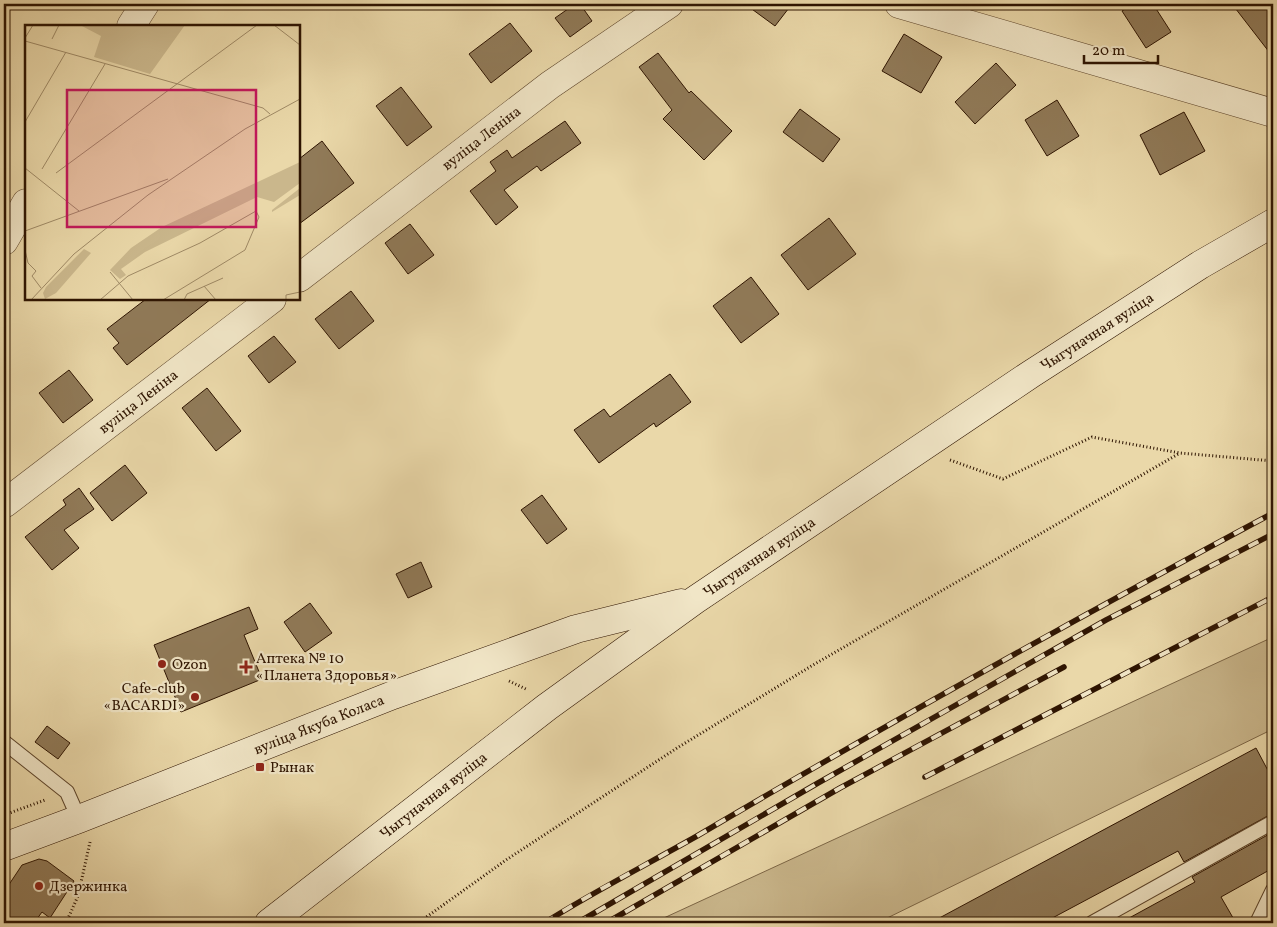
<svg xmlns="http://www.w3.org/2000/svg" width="1277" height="927" viewBox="0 0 1277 927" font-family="Vollkorn,serif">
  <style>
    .green { fill: #cab78c; stroke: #7c6646 }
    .building { fill: #907a58; stroke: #2e1401 }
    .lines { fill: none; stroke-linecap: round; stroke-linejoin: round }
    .lane-casing { stroke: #5d452b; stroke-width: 16 }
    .street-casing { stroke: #5d452b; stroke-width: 29 }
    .secondary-casing { stroke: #2e1401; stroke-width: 29 }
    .path { stroke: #2e1401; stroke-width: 3; stroke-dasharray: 1 2.5; stroke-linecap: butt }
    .lane { stroke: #f1e6c7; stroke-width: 14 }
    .street { stroke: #f1e6c7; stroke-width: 28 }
    .secondary { stroke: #f1e6c7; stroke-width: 28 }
    .rail-casing { stroke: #2e1401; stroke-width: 5.5 }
    .rail { stroke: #f1e6c7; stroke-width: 4; stroke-dasharray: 11; stroke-linecap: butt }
    .poi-dot { fill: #8f2418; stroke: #f1e6c7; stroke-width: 2 }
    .labels { text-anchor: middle; stroke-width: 4.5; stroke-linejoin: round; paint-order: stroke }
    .street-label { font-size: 15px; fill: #2e1401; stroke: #f1e6c7 }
    .poi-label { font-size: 15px; fill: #2e1401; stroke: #f1e6c7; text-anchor: start }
    .inset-road { fill: none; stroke: #9f8a66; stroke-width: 1 }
    .view { fill: #c2185b; fill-opacity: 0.15; stroke: #c2185b; stroke-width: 2.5 }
    .inset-edge { fill: none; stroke: #2e1401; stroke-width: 2.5 }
  </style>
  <rect width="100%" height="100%" fill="#ead8a9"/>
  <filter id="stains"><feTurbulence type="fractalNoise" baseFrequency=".004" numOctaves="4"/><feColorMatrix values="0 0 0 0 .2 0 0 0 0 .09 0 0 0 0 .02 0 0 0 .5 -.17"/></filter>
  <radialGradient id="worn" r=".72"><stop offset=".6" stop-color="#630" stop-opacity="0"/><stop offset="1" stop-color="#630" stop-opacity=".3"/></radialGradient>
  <polygon class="green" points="1273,637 1273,729 877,923 653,923"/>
  <g class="building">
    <polygon points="575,4 580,4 592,21 570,37 555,18"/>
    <polygon points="745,4 792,4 775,26"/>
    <polygon points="1133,4 1153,4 1171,32 1146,48 1122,11"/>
    <polygon points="1232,4 1268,4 1273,10 1273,57"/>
    <polygon points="510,23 532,51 491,83 469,54"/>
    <polygon points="904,34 942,57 921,93 882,71"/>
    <polygon points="658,53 689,93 691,91 732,131 704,160 663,119 672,110 639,67"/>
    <polygon points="996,63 1016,85 975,124 955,102"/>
    <polygon points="401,87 432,127 407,146 376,106"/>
    <polygon points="1057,100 1079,136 1047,156 1025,120"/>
    <polygon points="800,109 840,139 823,162 783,132"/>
    <polygon points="1184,112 1205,151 1160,175 1140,135"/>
    <polygon points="565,121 581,143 541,171 537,166 504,190 518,207 496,225 470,191 496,171 490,162 507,150 512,158"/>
    <polygon points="322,141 354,183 299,224 299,159"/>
    <polygon points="829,218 856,254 808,290 781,255"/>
    <polygon points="410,224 434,255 408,274 385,243"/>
    <polygon points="751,277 779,314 741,343 713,306"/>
    <polygon points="351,291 374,321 339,349 315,319"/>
    <polygon points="146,299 211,299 127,365 113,348 119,343 107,329"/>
    <polygon points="274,336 296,362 269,383 248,356"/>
    <polygon points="69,370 93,400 63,423 39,393"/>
    <polygon points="670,374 691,402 656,427 654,423 599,463 574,430 604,409 610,417"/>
    <polygon points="207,388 241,431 216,451 182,408"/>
    <polygon points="125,465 147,493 112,521 90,493"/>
    <polygon points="79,488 94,509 64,530 79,548 52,570 25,537 66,505 63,500"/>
    <polygon points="542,495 567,529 547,544 521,510"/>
    <polygon points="421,562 432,587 408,598 396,574"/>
    <polygon points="310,603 332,633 305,652 284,622"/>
    <polygon points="249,607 258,629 244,635 262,679 181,712 154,645"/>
    <polygon points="47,726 70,743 58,759 35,742"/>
    <polygon points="1256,748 1273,780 1273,813 1184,862 1178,851 1043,923 930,923"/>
    <polygon points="1273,832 1273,868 1221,897 1236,923 1120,923 1195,882 1192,877"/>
    <polygon points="39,859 47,861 74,881 50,918 42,912 34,923 4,923 4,892 22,865"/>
  </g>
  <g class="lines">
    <defs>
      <g id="lane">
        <polyline points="4,742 67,792 79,819"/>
        <polyline points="1092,923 1273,822"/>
        <polyline points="1257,923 1273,890"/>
      </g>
      <g id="street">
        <polyline points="899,4 1273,113"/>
        <polyline points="131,26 145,4"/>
        <polyline points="4,241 26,203"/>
        <path id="s1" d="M299,278l251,-193 119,-81"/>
        <path id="s2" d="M4,504l268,-205"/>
      </g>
      <g id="secondary">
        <path id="s3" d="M4,847l75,-28 314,-124 183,-66 105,-26"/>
        <path id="s4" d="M269,923l278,-216 148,-107 336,-226 169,-109 73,-42"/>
      </g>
    </defs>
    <use href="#lane" class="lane-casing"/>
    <use href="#street" class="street-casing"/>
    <use href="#secondary" class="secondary-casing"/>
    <g class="path">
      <polyline points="950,460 1003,479 1092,437 1180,453 1273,461"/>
      <polyline points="509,681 528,690"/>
      <polyline points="4,815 45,800"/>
      <polyline points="66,923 78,896 90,842"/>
      <polyline points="418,923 506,860 677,748 813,665 1180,453"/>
    </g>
    <use href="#lane" class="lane"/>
    <use href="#street" class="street"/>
    <use href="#secondary" class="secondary"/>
    <defs>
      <g id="rail">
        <polyline points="925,777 1273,597"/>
        <path d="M544,923c49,-31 102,-58 153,-87 190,-112 382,-219 576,-323"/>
        <polyline points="577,923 818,783 1106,620 1273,534"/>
        <polyline points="606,923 840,788 1064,667"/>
      </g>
    </defs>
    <use href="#rail" class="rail-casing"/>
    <use href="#rail" class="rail"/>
  </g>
  <g class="poi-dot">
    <circle cx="162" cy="664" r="5"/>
    <path d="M243.5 659.5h5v5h5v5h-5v5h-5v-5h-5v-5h5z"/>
    <circle cx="195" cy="697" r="5"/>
    <rect x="255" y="762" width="10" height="10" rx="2.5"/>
    <circle cx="39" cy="886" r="5"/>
  </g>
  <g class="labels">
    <g class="street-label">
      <text dy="5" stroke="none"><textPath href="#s1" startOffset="230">вуліца Леніна</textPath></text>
      <text dy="5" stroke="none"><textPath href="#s4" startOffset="1018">Чыгуначная вуліца</textPath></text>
      <text dy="5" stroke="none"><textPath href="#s2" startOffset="169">вуліца Леніна</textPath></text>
      <text dy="5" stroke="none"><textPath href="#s4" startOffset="612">Чыгуначная вуліца</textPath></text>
      <text dy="5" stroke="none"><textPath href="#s3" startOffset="338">вуліца Якуба Коласа</textPath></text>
      <text dy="5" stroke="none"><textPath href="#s4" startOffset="208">Чыгуначная вуліца</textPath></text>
    </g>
    <g class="poi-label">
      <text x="256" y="663">Аптека № 10<tspan x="256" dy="17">«Планета Здоровья»</tspan></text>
      <text x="172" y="669">Ozon</text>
      <text x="185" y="693" text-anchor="end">Cafe-club<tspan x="185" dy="17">«BACARDI»</tspan></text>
      <text x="270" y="772">Рынак</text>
      <text x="49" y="891">Дзержинка</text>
    </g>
  </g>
  <g transform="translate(25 25)">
    <rect width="275" height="275" fill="#ead8a9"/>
    <path d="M55,0h105l-35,49 -56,-17 7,-21zM275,137v21l-26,19 -17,-5 -112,55 -24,17 5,6 -6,4 -10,-9 21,-22 31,-21zM275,163v7l-28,17v-2zM59,224l7,4 -35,40 -11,6 -2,-6 3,-6z" fill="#cab78c"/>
    <path class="inset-road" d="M249,0l26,20M0,13l8,-13M27,14l7,-14M0,16l238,67 7,6M0,97l41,-70M0,143l54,43M17,144l63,-105M31,148l201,-148M0,206l143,-52M0,225l3,13 8,8 -4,5 9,12M85,247l23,28M179,261l12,14M6,275l43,-46 74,-59 97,-66 55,-30M75,275l28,-24 72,-33 56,-32 3,6 -14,33 -82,50M159,275l3,-6 36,-16M261,275v-5l14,-3"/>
    <path class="view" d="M42,65h189v137h-189z"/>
    <rect width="275" height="275" class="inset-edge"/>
  </g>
  <rect width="1277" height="927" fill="none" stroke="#ead8a9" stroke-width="20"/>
  <rect x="5" y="5" width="1267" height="917" fill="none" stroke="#2e1401" stroke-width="2.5"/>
  <rect x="10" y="10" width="1257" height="907" fill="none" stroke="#2e1401"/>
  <path d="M1084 55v8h74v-8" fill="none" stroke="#2e1401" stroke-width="2.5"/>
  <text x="1092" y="55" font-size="15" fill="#2e1401" stroke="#f1e6c7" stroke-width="4" paint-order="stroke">20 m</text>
  <rect width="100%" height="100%" filter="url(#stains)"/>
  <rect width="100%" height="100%" fill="url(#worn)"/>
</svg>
